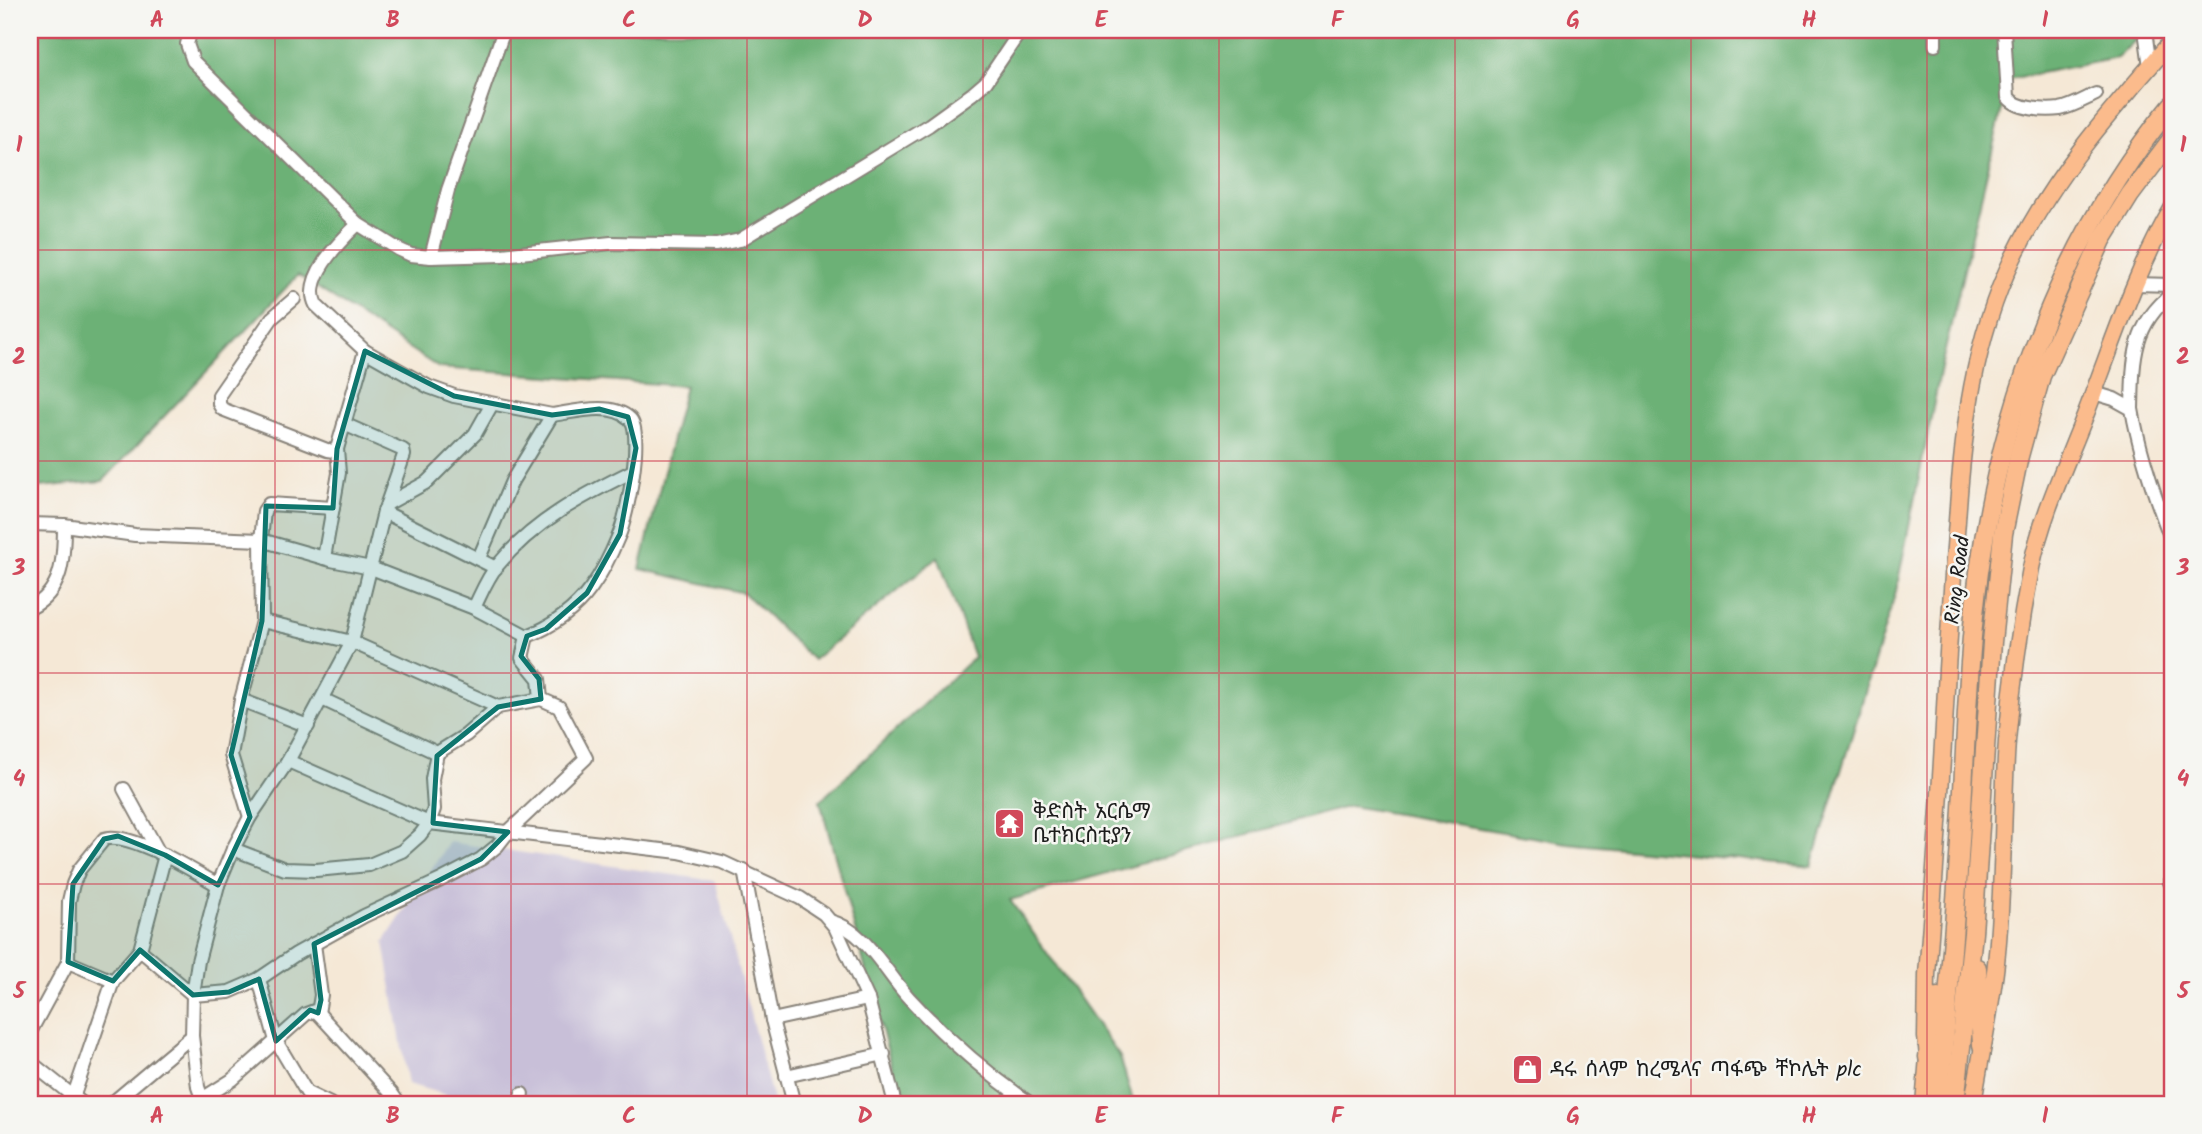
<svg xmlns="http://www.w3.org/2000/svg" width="2202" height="1134" viewBox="0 0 2202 1134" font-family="Kalam,'Noto Sans Ethiopic',sans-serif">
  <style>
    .industrial { fill: #c8bfd8 }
    .forest { fill: #6cb176; stroke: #446649; stroke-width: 2 }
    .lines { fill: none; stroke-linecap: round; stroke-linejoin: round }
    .minor-casing { stroke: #888279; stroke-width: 16 }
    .major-casing { stroke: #888279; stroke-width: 19 }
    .highway-casing { stroke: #888279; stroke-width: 21 }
    .minor { stroke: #fff; stroke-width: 12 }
    .major { stroke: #fbbb8c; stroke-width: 16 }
    .highway { stroke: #fbbb8c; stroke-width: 18 }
    .marked { fill: #0f766e; fill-opacity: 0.2; stroke: #0f766e; stroke-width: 5; stroke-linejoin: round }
    .grid { fill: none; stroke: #d1495b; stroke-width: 2; stroke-opacity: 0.55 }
    .labels { text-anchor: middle; stroke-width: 5; stroke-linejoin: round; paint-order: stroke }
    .street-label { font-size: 21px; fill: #1c1c1c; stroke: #f6f6f2 }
    .poi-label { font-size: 21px; fill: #1c1c1c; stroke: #f6f6f2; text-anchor: start }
    .neatline { fill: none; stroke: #d1495b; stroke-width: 2.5 }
    .grid-label { font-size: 23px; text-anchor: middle; font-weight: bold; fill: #d1495b }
  </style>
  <rect width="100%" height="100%" fill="#f6f6f2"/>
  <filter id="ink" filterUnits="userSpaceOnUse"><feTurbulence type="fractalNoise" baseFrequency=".0143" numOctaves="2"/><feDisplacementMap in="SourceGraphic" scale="14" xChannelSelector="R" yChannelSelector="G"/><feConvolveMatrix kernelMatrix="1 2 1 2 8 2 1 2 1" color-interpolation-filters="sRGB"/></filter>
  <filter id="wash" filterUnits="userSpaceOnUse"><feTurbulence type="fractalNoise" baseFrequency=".00686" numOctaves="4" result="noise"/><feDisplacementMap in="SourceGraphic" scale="28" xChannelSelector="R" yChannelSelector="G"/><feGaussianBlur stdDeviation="1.57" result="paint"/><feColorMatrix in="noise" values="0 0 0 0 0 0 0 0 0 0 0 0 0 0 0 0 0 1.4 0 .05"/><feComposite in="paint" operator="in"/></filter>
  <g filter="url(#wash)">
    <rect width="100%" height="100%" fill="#f5e8d6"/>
    <polygon class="industrial" points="449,842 715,881 774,1104 477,1104 408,1084 384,942"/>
    <polygon class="forest" points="30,30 2146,30 2117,58 2009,79 1942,363 1896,591 1812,866 1567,843 1350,806 1010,900 1120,1057 1134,1104 902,1104 820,801 974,657 938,557 813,660 744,593 640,569 685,386 439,368 298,275 103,481 30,488"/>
  </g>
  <g filter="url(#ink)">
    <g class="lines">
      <defs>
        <g id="minor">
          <polyline points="191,30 187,44 193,61 358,224 398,249 411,255 431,257 502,255 611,243 716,245 740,240 929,125 972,94 986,82 1021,30"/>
          <polyline points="1935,30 1935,45"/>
          <path d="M2004,30l4,67c8,12 37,14 52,12 12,-2 25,-10 36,-15"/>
          <polyline points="2145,30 2150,67"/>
          <path d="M358,224c-18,17 -56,54 -42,81l49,46 64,36 25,9 98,19 -40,66 -33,77"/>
          <polyline points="431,257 448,190 504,30"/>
          <polyline points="2135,284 2172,285"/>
          <polyline points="294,299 272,318 219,395 219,404 222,409 327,450 334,451 337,449 365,351"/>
          <path d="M2094,393l20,6 18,10c8,46 23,89 40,132"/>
          <path d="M2132,409c1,-47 0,-84 40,-115"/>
          <polyline points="387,504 427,482 475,434 492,404"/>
          <polyline points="384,512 496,568"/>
          <path d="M30,524l34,1 71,10 126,5 70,20 40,8 103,40 53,28c25,-9 49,-27 64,-48 11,-15 21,-36 28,-53 8,-18 25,-102 11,-116 -18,-18 -56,-7 -78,-4"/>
          <polyline points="324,558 339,473 337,449"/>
          <path d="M30,608c33,-16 34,-50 34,-83"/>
          <path d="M474,608c7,-14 13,-30 23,-42 37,-45 85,-70 136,-95"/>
          <polyline points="262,621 352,642 498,707"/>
          <polyline points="527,636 522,658 539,679 541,699"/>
          <polyline points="241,700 308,726"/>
          <polyline points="288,761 429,823 679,852 722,862 800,898 824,914 835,927 868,999 895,1104"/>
          <polyline points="124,789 159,853"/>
          <polyline points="250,817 231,755 241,700 262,621 261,540 264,511 269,504 333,508"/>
          <polyline points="233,849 285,869 316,870 369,865 402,851 420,835 429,823 434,809 432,779 437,753"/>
          <polyline points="744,870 772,1020 794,1104"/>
          <polyline points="2170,882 2172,885"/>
          <path d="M830,921c36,9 55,51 79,77 36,39 78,76 122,106"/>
          <polyline points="314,944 321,995 318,1013"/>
          <polyline points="140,950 193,995 229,992 259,979 296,954 364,916 439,881 481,859 497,846 508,832 586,758 559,707 541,699 498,707 466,735 437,753 322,699"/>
          <polyline points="68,962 113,981"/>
          <polyline points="259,979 276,1041 307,1093 330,1104"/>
          <polyline points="772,1020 868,999"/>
          <path d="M30,1032l38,-70 1,-61 4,-17 6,-14 25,-31c24,-9 91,33 114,46"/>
          <polyline points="30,1068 34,1065 83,1104"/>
          <polyline points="786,1076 884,1054"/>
          <polyline points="74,1095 113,981 140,950 165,855"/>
          <polyline points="202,1099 232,1080 306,1014 314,1011 318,1013 392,1094 399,1104"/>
          <polyline points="111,1104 192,1036"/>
          <polyline points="204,1104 198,1087 192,1036 193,995 198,961 218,885 233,849 250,817 288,761 352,642 384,512 404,455 403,450 344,424"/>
          <polyline points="258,1104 266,1104"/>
          <polyline points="519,1104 522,1094"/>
        </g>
        <g id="major">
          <path d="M1924,1104l4,-47 -2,-20 1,-62c8,-102 15,-204 20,-306 3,-50 6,-99 10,-148 6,-91 16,-180 56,-263 39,-81 100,-150 159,-217"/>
          <path d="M1973,1104c7,-47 18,-94 23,-141 8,-74 6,-148 11,-222 5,-58 13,-116 24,-173 13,-63 43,-119 64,-179 23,-61 44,-124 77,-180"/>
        </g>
        <g id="highway">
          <polyline points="1977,968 1982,1045"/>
          <polyline points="1928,1057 1937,997"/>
          <path d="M1938,1104c8,-87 17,-175 22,-263 6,-89 7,-180 19,-269 23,-169 84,-335 193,-467"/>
          <polyline points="1955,1104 1973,933 1992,642 2003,534 2019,456 2041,376 2102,240 2130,195 2172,139"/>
        </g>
      </defs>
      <use href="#minor" class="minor-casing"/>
      <use href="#major" class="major-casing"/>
      <use href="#highway" class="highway-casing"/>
      <use href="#minor" class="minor"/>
      <use href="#major" class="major"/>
      <use href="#highway" class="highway"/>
    </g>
  </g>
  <path class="marked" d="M365,351l89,45 98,19 47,-6 29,8 8,31 -16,86 -33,59 -41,36 -19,7 -6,20 18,23 2,20 -43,8 -61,49 -4,67 75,9 -27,27 -167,85 7,56 -3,13 -8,-3 -34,31 -17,-62 -30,13 -36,3 -53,-45 -27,31 -45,-19 5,-78 31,-45 14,-3 47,19 53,30 32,-68 -19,-62 31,-134 4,-115 67,2 4,-59z"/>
  <path class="grid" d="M275,30v1074M511,30v1074M747,30v1074M983,30v1074M1219,30v1074M1455,30v1074M1691,30v1074M1927,30v1074M30,250h2142M30,461h2142M30,673h2142M30,884h2142"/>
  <defs>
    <symbol id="temple-square" viewBox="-11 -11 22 22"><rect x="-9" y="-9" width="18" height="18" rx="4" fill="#d1495b" stroke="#f6f6f2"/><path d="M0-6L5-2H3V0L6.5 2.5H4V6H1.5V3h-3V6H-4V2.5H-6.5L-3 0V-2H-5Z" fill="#fff"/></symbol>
    <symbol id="shop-square" viewBox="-11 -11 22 22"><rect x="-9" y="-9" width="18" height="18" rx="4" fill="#d1495b" stroke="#f6f6f2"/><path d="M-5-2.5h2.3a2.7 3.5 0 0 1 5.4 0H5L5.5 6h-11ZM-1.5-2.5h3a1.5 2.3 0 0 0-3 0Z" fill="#fff"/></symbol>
  </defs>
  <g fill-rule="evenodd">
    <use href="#temple-square" x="992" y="806" width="35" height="35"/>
    <use href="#shop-square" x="1510" y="1052" width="35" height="35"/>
  </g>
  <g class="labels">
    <g class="street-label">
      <text transform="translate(1957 580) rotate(-83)" y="7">Ring Road</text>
    </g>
    <g class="poi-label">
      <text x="1033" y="818">ቅድስት አርሴማ<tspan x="1033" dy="24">ቤተክርስቲያን</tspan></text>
      <text x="1550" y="1076">ዳሩ ሰላም ከረሜላና ጣፋጭ ቸኮሌት plc</text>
    </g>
  </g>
  <rect width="2202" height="1134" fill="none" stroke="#f6f6f2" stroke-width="77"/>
  <rect x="38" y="38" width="2126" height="1058" class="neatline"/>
  <g class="grid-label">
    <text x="157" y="27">A</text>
    <text x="393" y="27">B</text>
    <text x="629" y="27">C</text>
    <text x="865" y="27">D</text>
    <text x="1101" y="27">E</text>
    <text x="1337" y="27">F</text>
    <text x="1573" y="27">G</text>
    <text x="1809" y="27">H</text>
    <text x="2045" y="27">I</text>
    <text x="19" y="152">1</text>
    <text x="2183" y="152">1</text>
    <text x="19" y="364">2</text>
    <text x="2183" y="364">2</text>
    <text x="19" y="575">3</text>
    <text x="2183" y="575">3</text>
    <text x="19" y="786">4</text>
    <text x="2183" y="786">4</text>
    <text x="19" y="998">5</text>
    <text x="2183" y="998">5</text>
    <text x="157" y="1123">A</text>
    <text x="393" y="1123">B</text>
    <text x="629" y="1123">C</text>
    <text x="865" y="1123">D</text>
    <text x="1101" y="1123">E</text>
    <text x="1337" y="1123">F</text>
    <text x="1573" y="1123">G</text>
    <text x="1809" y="1123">H</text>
    <text x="2045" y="1123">I</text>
  </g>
</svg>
